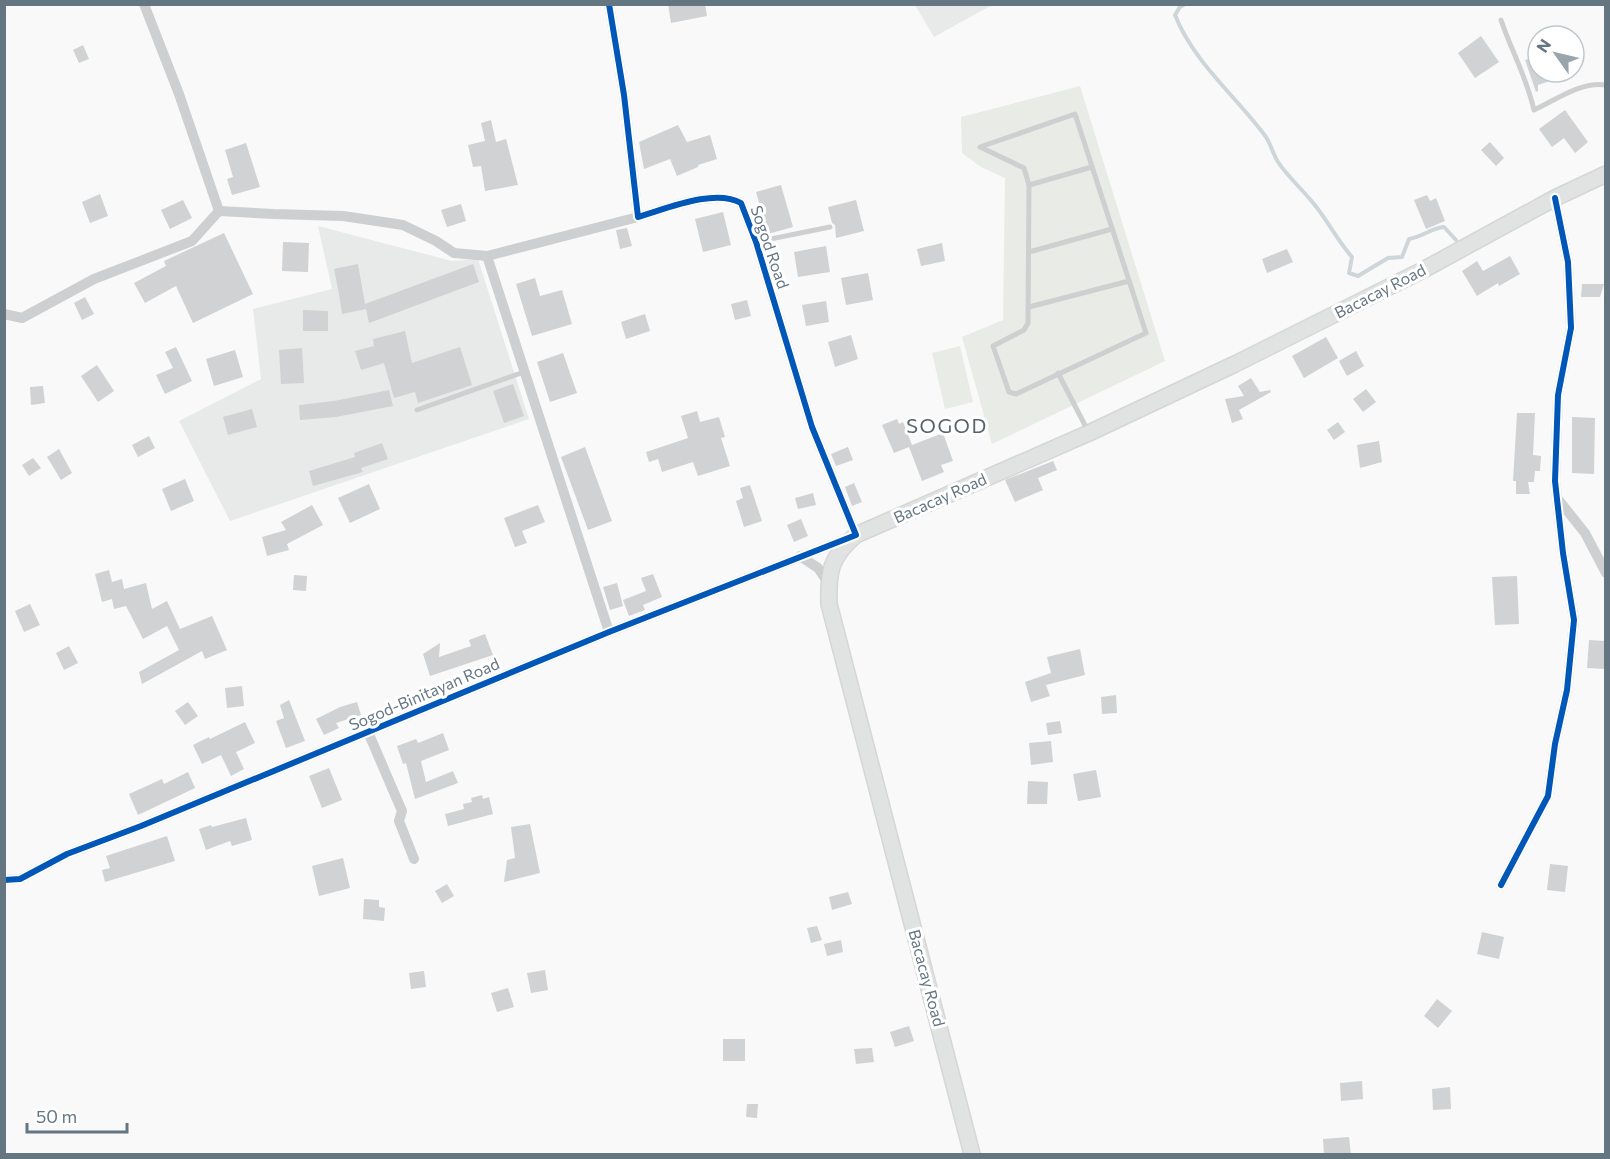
<svg xmlns="http://www.w3.org/2000/svg" width="1610" height="1159" viewBox="0 0 1610 1159" font-family="Commissioner,sans-serif">
  <style>
    .built { fill: #e8e9e9 }
    .green { fill: #e8ebe6 }
    .lines { fill: none; stroke-linecap: round; stroke-linejoin: round }
    .stream { stroke: #ced6d9; stroke-width: 4 }
    .building { fill: #d0d2d3 }
    .secondary-casing { stroke: #d5d6d7; stroke-width: 18 }
    .lane { stroke: #cecfd0; stroke-width: 5 }
    .street { stroke: #cecfd0; stroke-width: 10 }
    .secondary { stroke: #e1e2e2; stroke-width: 15 }
    .cycleway-casing { stroke: #fff; stroke-width: 10 }
    .cycleway { stroke: #0057b8; stroke-width: 6 }
    .labels { text-anchor: middle; stroke-width: 6; stroke-linejoin: round; paint-order: stroke }
    .street-label { font-size: 16px; fill: #657683; stroke: #fff }
    .quarter-label { font-size: 20px; letter-spacing: 1.5px; fill: #57646e; stroke: #fff }
  </style>
  <rect width="100%" height="100%" fill="#f9f9f9"/>
  <g class="built">
    <polygon points="915,5 992,5 934,37"/>
    <polygon points="318,226 452,261 478,259 529,419 230,521 179,421 261,379 253,309 332,289"/>
  </g>
  <g class="green">
    <polygon points="1080,86 1165,361 992,444 962,337 1003,320 1005,178 981,167 962,153 961,117"/>
    <polygon points="960,346 973,402 945,409 932,353"/>
  </g>
  <g class="lines">
    <path class="stream" d="M1185,4l-5,3 -5,8c19,48 61,81 91,122 5,8 7,17 12,25 10,15 25,28 36,42 14,17 23,36 38,53l-3,16 9,3 30,-18 14,-1 7,-18c14,-2 22,-11 35,-12l12,13"/>
  </g>
  <g class="building">
    <polygon points="668,4 705,4 707,16 671,23"/>
    <polygon points="1481,36 1499,62 1475,78 1458,53"/>
    <polygon points="83,45 89,59 79,63 73,50"/>
    <polygon points="1538,56 1538,72 1571,72 1571,74 1538,85 1538,91 1536,92 1525,60"/>
    <polygon points="1565,110 1588,142 1575,153 1564,138 1552,147 1539,129"/>
    <polygon points="491,120 496,142 506,139 518,185 485,191 481,166 473,167 468,145 485,141 481,123"/>
    <polygon points="678,125 687,142 710,135 717,159 698,165 698,167 677,176 670,159 644,169 639,142"/>
    <polygon points="1490,142 1504,158 1496,166 1481,150"/>
    <polygon points="246,143 260,187 232,195 227,179 233,177 225,150"/>
    <polygon points="781,185 793,227 768,234 756,192"/>
    <polygon points="100,194 108,216 90,223 82,202"/>
    <polygon points="1427,195 1430,201 1436,198 1445,221 1426,229 1414,200"/>
    <polygon points="183,200 192,218 170,229 161,210"/>
    <polygon points="856,200 864,231 836,238 835,225 832,223 828,207"/>
    <polygon points="461,204 466,221 447,227 441,210"/>
    <polygon points="723,212 731,245 703,252 695,219"/>
    <polygon points="627,228 632,246 620,249 616,230"/>
    <polygon points="224,233 253,294 193,323 176,286 145,303 134,283 166,266 164,261"/>
    <polygon points="283,242 309,243 308,272 282,271"/>
    <polygon points="942,243 945,261 921,266 917,249"/>
    <polygon points="826,246 830,272 798,277 794,252"/>
    <polygon points="1287,249 1293,262 1267,273 1262,259"/>
    <polygon points="1510,256 1520,274 1499,286 1498,283 1477,296 1462,271 1477,261 1483,271"/>
    <polygon points="358,264 365,304 473,264 479,282 369,323 366,309 342,314 339,294 334,269"/>
    <polygon points="868,273 873,300 846,305 841,278"/>
    <polygon points="535,278 540,296 562,290 572,324 532,336 516,284"/>
    <polygon points="1582,284 1604,284 1600,297 1581,297"/>
    <polygon points="85,297 94,314 82,320 74,303"/>
    <polygon points="747,300 751,316 735,320 731,304"/>
    <polygon points="826,301 829,322 806,326 802,305"/>
    <polygon points="303,310 328,311 328,331 303,331"/>
    <polygon points="645,314 650,331 626,339 621,322"/>
    <polygon points="405,331 412,363 460,347 472,385 418,403 415,392 394,398 384,363 361,370 355,351 374,346 373,339"/>
    <polygon points="851,335 858,359 835,367 828,342"/>
    <polygon points="1326,337 1338,358 1304,378 1292,356"/>
    <polygon points="176,347 192,381 165,394 156,375 173,368 165,352"/>
    <polygon points="302,348 304,383 281,384 279,350"/>
    <polygon points="235,350 243,377 214,386 206,359"/>
    <polygon points="1356,351 1364,366 1347,376 1339,361"/>
    <polygon points="563,353 577,393 550,402 537,362"/>
    <polygon points="97,365 114,391 98,402 81,376"/>
    <polygon points="1251,378 1260,392 1270,390 1271,392 1239,410 1243,419 1232,423 1225,399 1244,396 1238,386"/>
    <polygon points="513,384 524,416 504,423 493,391"/>
    <polygon points="43,386 45,403 31,405 30,387"/>
    <polygon points="1366,389 1376,402 1363,412 1353,399"/>
    <polygon points="389,390 393,406 336,417 300,420 299,405 334,401"/>
    <polygon points="252,409 257,427 228,435 223,417"/>
    <polygon points="697,411 700,422 719,417 725,437 721,438 730,466 698,476 693,462 662,472 658,459 649,462 646,452 688,438 681,416"/>
    <polygon points="1517,413 1535,413 1533,455 1541,456 1540,471 1535,471 1534,482 1528,482 1530,494 1516,494 1516,481 1513,481"/>
    <polygon points="1572,417 1595,418 1594,474 1572,473"/>
    <polygon points="897,419 899,424 903,422 912,445 943,433 953,461 941,465 944,472 922,481 909,447 894,453 882,425"/>
    <polygon points="1338,422 1345,432 1334,440 1327,430"/>
    <polygon points="149,436 155,448 138,457 132,445"/>
    <polygon points="1379,441 1382,462 1360,468 1357,445"/>
    <polygon points="382,443 388,459 361,468 363,472 313,486 309,471 355,457 354,453"/>
    <polygon points="585,447 612,521 588,530 561,457"/>
    <polygon points="848,447 853,460 836,466 831,454"/>
    <polygon points="59,449 72,473 61,480 47,457"/>
    <polygon points="33,458 41,468 29,476 22,465"/>
    <polygon points="1053,461 1057,470 1038,478 1043,490 1015,502 1005,480"/>
    <polygon points="185,479 194,501 171,511 162,489"/>
    <polygon points="854,483 862,502 852,506 845,487"/>
    <polygon points="369,484 380,509 350,523 338,498"/>
    <polygon points="750,485 762,521 744,527 736,501 743,498 740,488"/>
    <polygon points="813,493 816,505 798,509 795,498"/>
    <polygon points="312,505 323,525 287,544 289,550 267,556 262,537 286,530 281,522"/>
    <polygon points="538,505 545,522 522,531 527,543 515,547 504,518"/>
    <polygon points="801,519 808,536 794,542 787,525"/>
    <polygon points="109,570 112,582 122,579 124,589 146,583 152,609 167,601 180,629 212,616 227,650 205,659 202,651 142,684 139,672 179,650 167,626 143,639 126,606 114,609 112,599 102,602 95,574"/>
    <polygon points="653,574 662,597 643,605 645,610 629,616 623,600 646,591 641,578"/>
    <polygon points="294,575 307,576 306,591 293,590"/>
    <polygon points="1517,576 1519,624 1495,625 1492,577"/>
    <polygon points="617,583 623,606 610,610 603,587"/>
    <polygon points="30,604 40,625 24,632 15,611"/>
    <polygon points="485,634 493,655 430,676 423,654 440,643 439,657 471,646 469,640"/>
    <polygon points="1589,640 1605,641 1605,669 1587,668"/>
    <polygon points="69,646 78,663 64,670 56,653"/>
    <polygon points="1080,649 1085,675 1046,685 1050,696 1031,702 1025,682 1051,673 1047,657"/>
    <polygon points="242,686 244,706 227,708 225,688"/>
    <polygon points="1116,695 1117,713 1102,714 1101,697"/>
    <polygon points="289,700 305,741 286,748 276,721 284,718 280,705"/>
    <polygon points="188,702 198,716 185,725 175,711"/>
    <polygon points="357,702 361,715 336,723 339,728 324,735 316,719 340,707"/>
    <polygon points="1060,721 1062,733 1048,735 1046,723"/>
    <polygon points="245,722 255,743 236,752 244,769 231,776 221,755 202,764 193,745 209,737 210,739"/>
    <polygon points="443,733 449,750 421,761 426,782 453,771 458,783 415,799 406,763 403,764 397,746 416,739 418,743"/>
    <polygon points="1051,741 1053,762 1031,765 1029,743"/>
    <polygon points="329,768 342,800 322,808 309,776"/>
    <polygon points="1096,770 1101,797 1078,801 1073,774"/>
    <polygon points="188,772 195,788 138,815 129,794 162,779 164,784"/>
    <polygon points="1028,781 1048,782 1047,804 1027,804"/>
    <polygon points="482,795 483,799 489,797 493,814 448,826 445,814 464,809 463,804 472,802 471,798"/>
    <polygon points="246,818 252,840 232,846 230,841 206,850 199,829 211,825 212,827"/>
    <polygon points="530,824 540,873 504,882 507,860 515,858 511,827"/>
    <polygon points="167,836 175,861 105,882 102,870 110,868 106,856"/>
    <polygon points="343,858 350,888 319,896 312,866"/>
    <polygon points="1550,864 1568,866 1565,892 1547,890"/>
    <polygon points="447,884 454,896 442,903 435,891"/>
    <polygon points="848,892 852,904 832,910 829,897"/>
    <polygon points="364,899 379,900 379,907 385,908 384,921 363,919"/>
    <polygon points="817,926 822,940 811,943 807,928"/>
    <polygon points="1482,932 1504,937 1499,959 1477,954"/>
    <polygon points="841,940 843,952 827,956 824,944"/>
    <polygon points="545,970 548,990 531,993 527,973"/>
    <polygon points="424,971 426,987 411,989 409,973"/>
    <polygon points="508,988 514,1007 497,1012 491,993"/>
    <polygon points="1437,999 1452,1011 1438,1028 1424,1016"/>
    <polygon points="909,1026 914,1041 895,1047 890,1032"/>
    <rect x="723" y="1039" width="22" height="22"/>
    <polygon points="872,1048 874,1062 856,1064 854,1049"/>
    <polygon points="1362,1081 1363,1099 1341,1101 1340,1083"/>
    <polygon points="1450,1087 1451,1109 1433,1110 1432,1089"/>
    <polygon points="747,1104 758,1104 757,1118 746,1117"/>
    <polygon points="1349,1137 1351,1155 1324,1155 1323,1139"/>
  </g>
  <g class="lines">
    <defs>
      <path id="secondary" d="M972,1154l-143,-550c-1,-32 1,-47 27,-69l233,-102 146,-69 188,-94 132,-72 51,-24"/>
    </defs>
    <use href="#secondary" class="secondary-casing"/>
    <g class="lane">
      <path d="M1501,20c10,30 26,58 33,90 22,-10 47,-29 72,-25"/>
      <polygon points="1075,114 1146,333 1016,394 1009,392 993,346 1024,330 1028,323 1029,185 1024,168 980,147"/>
      <polyline points="1029,185 1092,167"/>
      <polyline points="756,242 830,227"/>
      <polyline points="1029,252 1112,229"/>
      <polyline points="1029,307 1129,281"/>
      <polyline points="1058,373 1088,431"/>
      <polyline points="417,410 524,372"/>
    </g>
    <g class="street">
      <polyline points="144,4 179,94 219,211 274,214 343,216 403,225 436,241 454,253 487,256 638,217"/>
      <polyline points="487,256 609,632"/>
      <polyline points="4,314 22,318 94,279 192,241 219,211"/>
      <polyline points="1557,498 1585,533 1606,573"/>
      <polyline points="800,556 818,568 829,584"/>
      <polyline points="368,732 402,811 399,821 414,859"/>
      <path d="M4,880l16,-1 47,-25 74,-28 468,-194 247,-97 -44,-108 -56,-185 -15,-39c-27,-15 -75,6 -103,14l-14,-122 -15,-91"/>
      <polyline points="1501,885 1548,796 1555,744 1567,690 1574,620 1563,553 1555,481 1558,395 1571,328 1568,262 1555,198"/>
    </g>
    <use href="#secondary" class="secondary"/>
    <defs>
      <g id="cycleway">
        <path d="M4,880l16,-1 47,-25 74,-28 468,-194 247,-97 -44,-108 -56,-185 -15,-39c-27,-15 -75,6 -103,14l-14,-122 -15,-91"/>
        <polyline points="1501,885 1548,796 1555,744 1567,690 1574,620 1563,553 1555,481 1558,395 1571,328 1568,262 1555,198"/>
      </g>
    </defs>
    <use href="#cycleway" class="cycleway-casing"/>
    <use href="#cycleway" class="cycleway"/>
  </g>
  <g class="labels">
    <g class="street-label">
      <text transform="translate(770 247) rotate(71)" y="6">Sogod Road</text>
      <text transform="translate(1380 291) rotate(-27)" y="6">Bacacay Road</text>
      <text transform="translate(940 498) rotate(-24)" y="6">Bacacay Road</text>
      <text transform="translate(424 694) rotate(-23)" y="6">Sogod-Binitayan Road</text>
      <text transform="translate(927 978) rotate(75)" y="6">Bacacay Road</text>
    </g>
    <g class="quarter-label">
      <text x="947" y="433">SOGOD</text>
    </g>
  </g>
  <rect width="1610" height="1159" fill="none" stroke="#657683" stroke-width="12"/>
  <g transform="translate(1556 54) rotate(304)"><circle r="28" fill="#ffffff" stroke="#c1c8cd" stroke-width="1.5"/>
  <path d="M0-4.5L10 22L0 15L-10 22Z" fill="#99a4ac"/>
  <text y="-9" font-size="16" font-weight="bold" text-anchor="middle" fill="#657683">N</text>
  </g>
  <path d="M27 1123v9h100v-9" fill="none" stroke="#657683" stroke-width="3"/>
  <text x="36" y="1123" font-size="18" fill="#657683" stroke="#ffffff" stroke-width="4.5" paint-order="stroke">50 m</text>
</svg>
